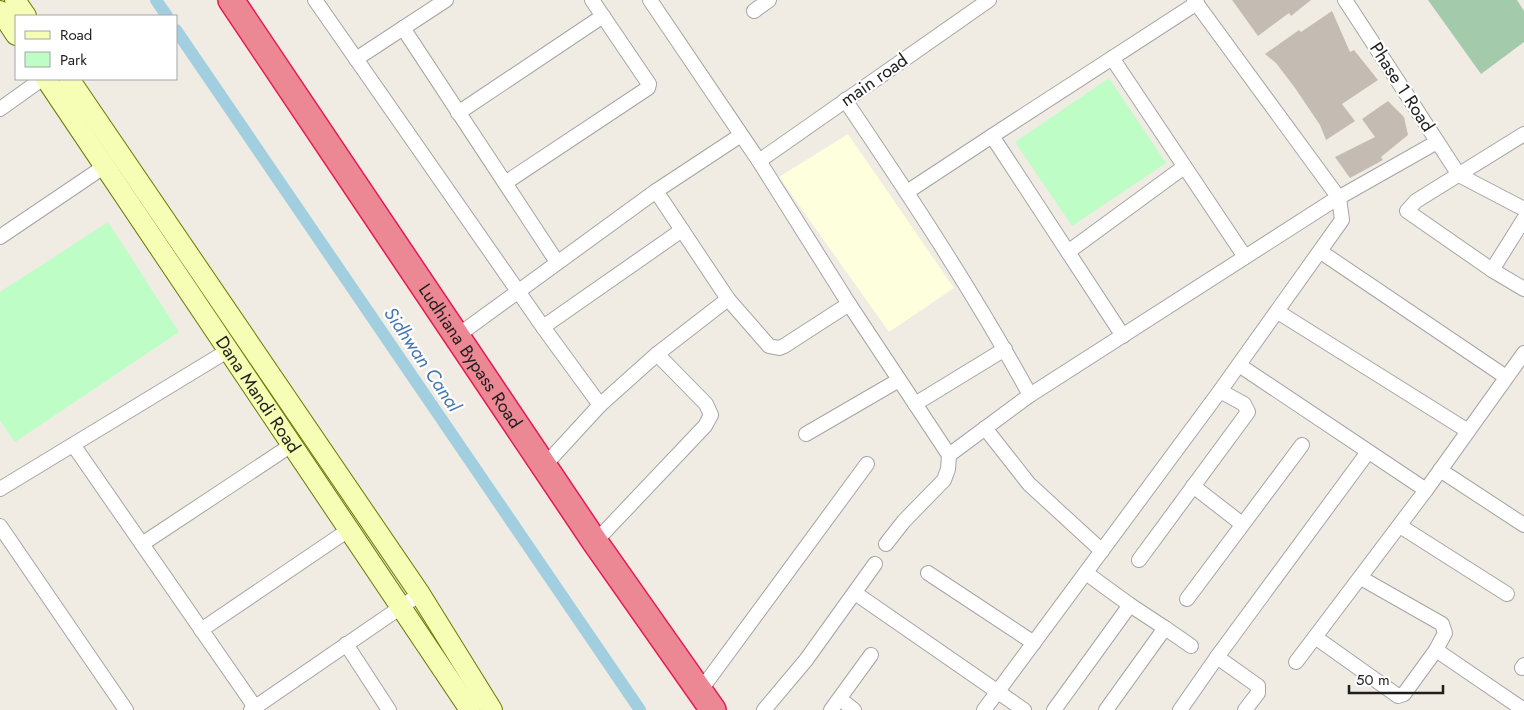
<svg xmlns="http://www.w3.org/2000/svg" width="1524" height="710" viewBox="0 0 1524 710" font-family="Jost,sans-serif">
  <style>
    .education { fill: #fdffdd }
    .cemetery { fill: #a3caab }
    .park { fill: #befdc6 }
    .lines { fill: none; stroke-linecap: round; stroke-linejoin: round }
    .canal { stroke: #a1cfe0; stroke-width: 12 }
    .building { fill: #c4bcb3 }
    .street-casing { stroke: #a5a5a5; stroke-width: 16 }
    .secondary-casing { stroke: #677a00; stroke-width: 22 }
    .highway-casing { stroke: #e51955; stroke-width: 28 }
    .street { stroke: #fff; stroke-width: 14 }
    .secondary { stroke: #f6fdb4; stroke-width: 20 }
    .highway { stroke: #ec8794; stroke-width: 25 }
    .labels { text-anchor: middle; stroke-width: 4.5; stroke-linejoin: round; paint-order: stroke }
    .street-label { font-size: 18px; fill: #1e1e1e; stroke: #fff }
    .water-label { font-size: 19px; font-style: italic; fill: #4576b4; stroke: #fff }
  </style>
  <rect width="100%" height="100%" fill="#f0ece4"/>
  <polygon class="education" points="848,134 954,288 889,332 779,177"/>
  <polygon class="cemetery" points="1428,0 1517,0 1524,11 1524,42 1481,74"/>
  <g class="park">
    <polygon points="1109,78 1166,163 1072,226 1015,142"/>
    <polygon points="108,222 179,332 15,442 0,421 0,292"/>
  </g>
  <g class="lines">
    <g class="canal">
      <polyline points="156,0 167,16"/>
      <polyline points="176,30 640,710"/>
    </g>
  </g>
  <g class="building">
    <polygon points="1232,0 1311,0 1291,16 1289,13 1258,36"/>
    <polygon points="1332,11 1350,52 1354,50 1378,80 1342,104 1355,121 1326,140 1320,125 1295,88 1276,63 1265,54 1299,30 1301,32"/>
    <polygon points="1388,101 1404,117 1408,135 1381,157 1383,160 1350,178 1335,157 1375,137 1362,119"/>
  </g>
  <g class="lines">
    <defs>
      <g id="street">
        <polyline points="315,0 543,327 600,405 657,354 728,299"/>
        <polyline points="650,0 759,161 849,304 949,455 948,469 944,480 904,521 886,544"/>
        <polyline points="1345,0 1459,175 1524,209"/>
        <polyline points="754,11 769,0"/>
        <polyline points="403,28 557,262"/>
        <polyline points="1112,58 1245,257"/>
        <polyline points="356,59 446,0"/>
        <path d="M845,100c65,96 129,193 185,295"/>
        <polyline points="0,109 42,79"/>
        <polyline points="458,113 603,16"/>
        <polyline points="759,161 989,0"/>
        <polyline points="505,183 648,88 649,84 592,0"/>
        <polyline points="656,191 728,299 769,346 779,348 784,346 849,304"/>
        <polyline points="907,192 992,136"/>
        <polyline points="1524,219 1492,270 1524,289"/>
        <polyline points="0,237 105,166"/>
        <polyline points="1068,252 1184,167"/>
        <polyline points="1321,252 1506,377"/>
        <polyline points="1492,270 1407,211 1416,201 1524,134"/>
        <polyline points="1278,312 1468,431"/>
        <polyline points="543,327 682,230"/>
        <polyline points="457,336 656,191 741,135"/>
        <polyline points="1123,336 992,136 1197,3"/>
        <polyline points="1239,365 1426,490 1524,353"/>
        <polyline points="915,404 1005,349"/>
        <polyline points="985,428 1029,484 1102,551"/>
        <polyline points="806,434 899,380"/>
        <polyline points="74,446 257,710"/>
        <polyline points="949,455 1030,395 1331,202 1437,142"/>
        <polyline points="544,466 600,405"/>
        <polyline points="1440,470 1524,525"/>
        <polyline points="1193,486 1242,524"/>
        <polyline points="0,489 229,350"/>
        <polyline points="1426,490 1315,637 1398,696 1404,694 1436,650 1524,710"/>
        <polyline points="0,526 126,710"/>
        <polyline points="1400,526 1507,594"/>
        <polyline points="595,542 705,426 711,415 706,404 657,354"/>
        <polyline points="142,544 293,444"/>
        <polyline points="1139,560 1248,412 1244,404 1220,391"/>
        <polyline points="928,573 1034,643"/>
        <polyline points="1361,578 1442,624 1445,633 1436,650"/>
        <polyline points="855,593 1024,710"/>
        <polyline points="1187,599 1302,445"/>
        <polyline points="1165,628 1191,646"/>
        <polyline points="201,630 350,529"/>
        <polyline points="346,644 389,710"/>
        <polyline points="1296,662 1315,637"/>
        <polyline points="1522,668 1524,665"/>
        <polyline points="700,691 867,464"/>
        <polyline points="840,699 854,710"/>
        <polyline points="251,710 420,594"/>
        <polyline points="764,710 806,660 875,564"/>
        <polyline points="831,710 871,655"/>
        <polyline points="984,710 1220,391 1342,220 1339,198 1194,0"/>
        <polyline points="1054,710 1130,605 1086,573"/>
        <polyline points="1106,710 1165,628 1130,605"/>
        <polyline points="1180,710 1217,657"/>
        <polyline points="1245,710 1258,693 1258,686 1217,657 1368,452"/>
      </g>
      <g id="secondary">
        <polyline points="15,0 26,16"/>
        <polyline points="0,11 16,35"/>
        <path id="s1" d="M46,79l424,631"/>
        <polyline points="69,79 420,594 492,710"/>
      </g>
      <g id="highway">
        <path id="s2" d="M231,0l364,542 118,168"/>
      </g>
    </defs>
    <use href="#street" class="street-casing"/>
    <use href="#secondary" class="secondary-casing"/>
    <use href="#highway" class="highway-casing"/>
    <use href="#street" class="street"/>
    <use href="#secondary" class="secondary"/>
    <use href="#highway" class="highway"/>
  </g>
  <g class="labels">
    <g class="street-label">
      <text transform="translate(874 80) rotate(-35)" y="6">main road</text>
      <text transform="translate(1402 87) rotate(57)" y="6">Phase 1 Road</text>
      <text dy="6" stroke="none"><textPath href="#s2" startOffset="429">Ludhiana Bypass Road</textPath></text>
      <text dy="6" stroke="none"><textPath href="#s1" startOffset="380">Dana Mandi Road</textPath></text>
    </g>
    <g class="water-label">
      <text transform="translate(423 359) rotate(56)" y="7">Sidhwan Canal</text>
    </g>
  </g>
  <rect x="15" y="15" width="162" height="65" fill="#ffffff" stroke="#a5a5a5"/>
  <rect x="25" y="31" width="25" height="8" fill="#f6fdb4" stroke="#a5a5a5"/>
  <text x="60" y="40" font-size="15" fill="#1e1e1e">Road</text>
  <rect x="25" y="52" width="25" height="15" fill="#befdc6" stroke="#a5a5a5"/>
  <text x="60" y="65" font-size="15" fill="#1e1e1e">Park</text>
  <path d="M1349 685v8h94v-8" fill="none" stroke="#1e1e1e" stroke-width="2.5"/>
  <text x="1356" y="685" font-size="15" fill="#1e1e1e" stroke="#ffffff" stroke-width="4" paint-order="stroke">50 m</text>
</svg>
